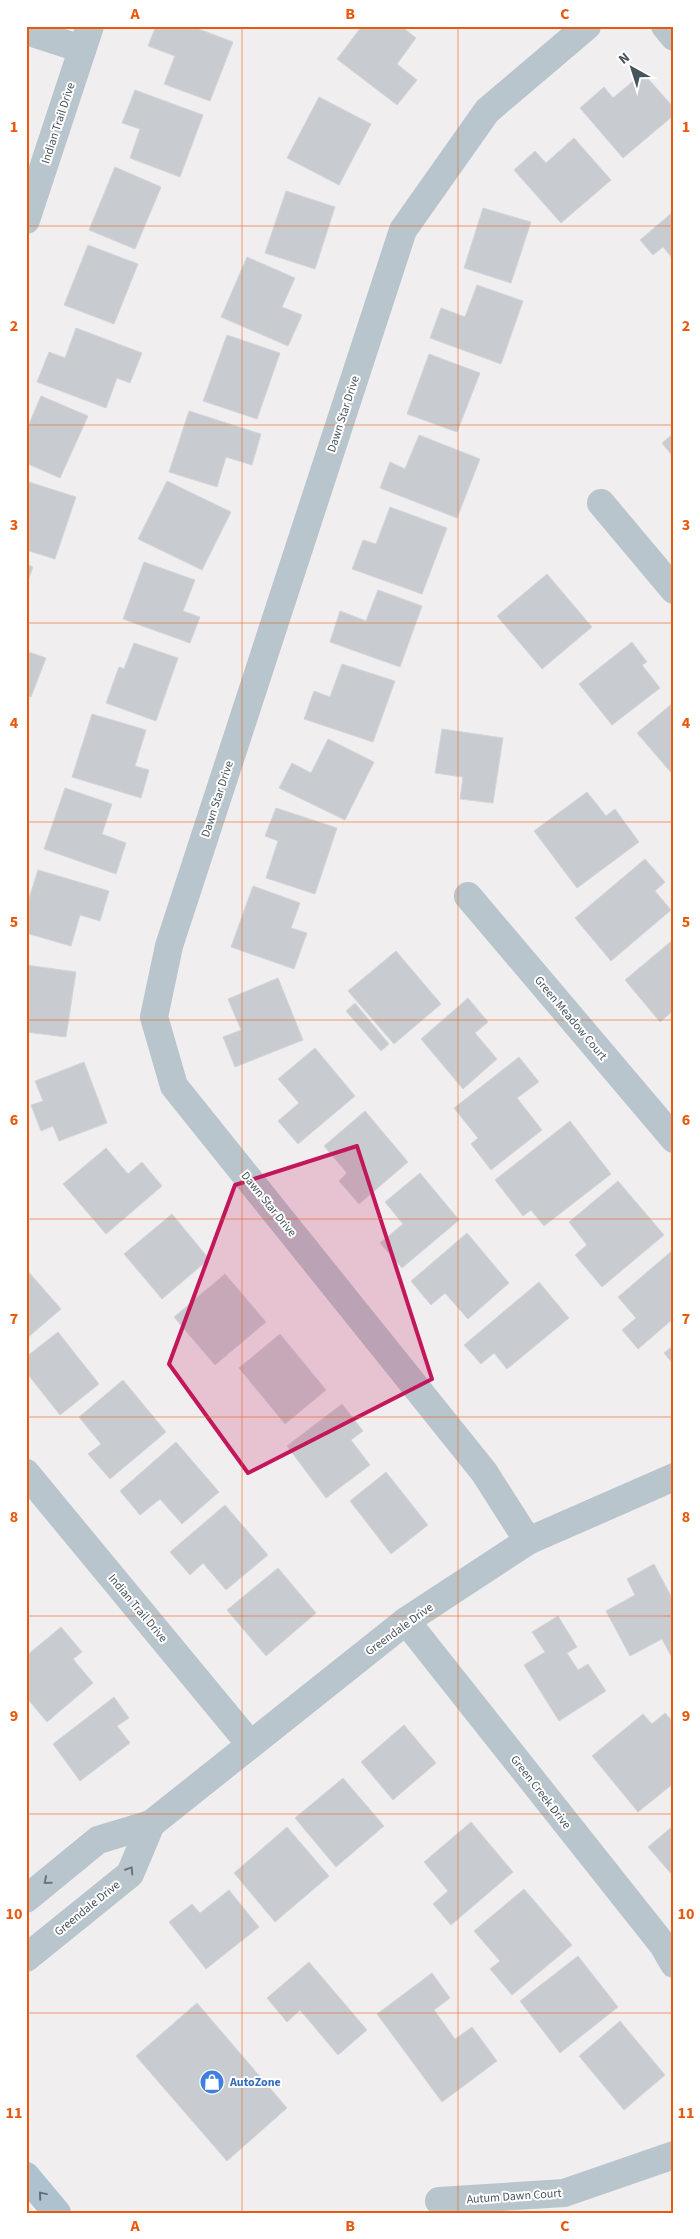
<svg xmlns="http://www.w3.org/2000/svg" width="700" height="2239" viewBox="0 0 700 2239" font-family="'Source Sans 3',sans-serif">
  <style>
    .building { fill: #c8ccd1; stroke: #d2d5da }
    .lines { fill: none; stroke-linecap: round; stroke-linejoin: round }
    .minor { stroke: #b9c5cc; stroke-width: 28 }
    .major { stroke: #adc2ce; stroke-width: 28 }
    .oneway { stroke: #68767e }
    .oneway2 { stroke: #607078 }
    .marked { fill: #c2185b; fill-opacity: 0.2; stroke: #c2185b; stroke-width: 4; stroke-linejoin: round }
    .grid { fill: none; stroke: #e8590c; stroke-width: 1; stroke-opacity: 0.55 }
    .labels { text-anchor: middle; stroke-width: 4; stroke-linejoin: round; paint-order: stroke }
    .street-label { font-size: 12px; fill: #46545c; stroke: #fff }
    .shop-label { font-size: 12px; font-weight: bold; fill: #366cbe; stroke: #fff; text-anchor: start }
    .neatline { fill: none; stroke: #e8590c; stroke-width: 2 }
    .grid-label { font-size: 16px; text-anchor: middle; font-weight: bold; fill: #e8590c }
  </style>
  <rect width="100%" height="100%" fill="#f1eeef"/>
  <g class="building">
    <polygon points="156,26 191,26 233,42 210,101 164,84 175,56 148,46"/>
    <polygon points="362,26 401,26 416,38 397,64 417,80 397,105 337,59"/>
    <polygon points="643,73 674,108 674,115 623,158 580,108 604,87 613,98"/>
    <polygon points="135,90 203,115 180,177 130,158 140,129 122,123"/>
    <polygon points="319,97 371,124 339,185 287,158"/>
    <polygon points="574,138 611,180 561,223 514,170 535,151 546,163"/>
    <polygon points="115,167 161,187 135,249 89,230"/>
    <polygon points="286,191 335,207 315,269 265,253"/>
    <polygon points="483,208 531,222 511,283 464,268"/>
    <polygon points="674,211 674,260 663,247 653,255 640,240"/>
    <polygon points="88,245 138,264 114,324 64,305"/>
    <polygon points="247,257 295,278 282,307 302,315 288,346 221,317"/>
    <polygon points="477,285 523,301 501,364 430,338 441,308 465,317"/>
    <polygon points="76,328 142,353 130,383 117,378 106,408 37,382 49,352 65,358"/>
    <polygon points="227,335 280,353 257,419 203,401"/>
    <polygon points="429,354 480,373 457,432 407,414"/>
    <polygon points="41,396 88,416 60,478 26,463 26,431"/>
    <polygon points="189,411 261,434 252,465 226,457 217,487 169,472"/>
    <polygon points="674,433 674,458 662,443"/>
    <polygon points="419,435 480,459 457,518 380,488 390,462 405,469"/>
    <polygon points="26,481 76,497 55,559 26,550"/>
    <polygon points="167,481 231,512 202,570 138,539"/>
    <polygon points="390,507 447,528 422,594 352,569 363,540 376,544"/>
    <polygon points="144,562 195,580 183,611 200,617 190,643 123,619"/>
    <polygon points="26,564 33,567 26,586"/>
    <polygon points="547,574 592,627 542,669 497,616"/>
    <polygon points="378,590 422,606 400,667 330,642 340,611 366,621"/>
    <polygon points="632,642 647,662 642,665 660,688 612,725 579,684"/>
    <polygon points="134,643 178,658 156,721 106,703 119,667 124,669"/>
    <polygon points="26,651 46,658 31,697 26,695"/>
    <polygon points="342,664 395,681 373,742 304,719 314,691 330,697"/>
    <polygon points="674,702 674,776 637,733"/>
    <polygon points="92,714 146,730 135,766 149,770 141,798 72,777"/>
    <polygon points="442,729 503,738 493,803 460,799 463,777 435,773"/>
    <polygon points="328,739 374,762 345,820 279,788 292,763 311,773"/>
    <polygon points="65,788 112,804 102,834 126,843 116,874 44,849"/>
    <polygon points="587,792 606,816 615,809 639,842 577,888 534,831"/>
    <polygon points="276,808 337,828 315,894 266,878 278,841 265,836"/>
    <polygon points="645,859 665,882 655,891 671,910 611,961 575,918"/>
    <polygon points="38,870 109,891 100,921 80,915 71,946 26,933 26,908"/>
    <polygon points="253,886 300,903 291,928 307,933 294,969 231,947"/>
    <polygon points="674,939 674,1010 660,1022 625,980"/>
    <polygon points="396,951 441,1004 394,1044 348,991"/>
    <polygon points="26,965 76,972 66,1037 26,1032"/>
    <polygon points="278,978 303,1040 235,1067 223,1037 241,1030 228,999"/>
    <polygon points="468,998 488,1022 475,1033 497,1059 463,1089 421,1039"/>
    <polygon points="355,1003 389,1044 381,1051 346,1011"/>
    <polygon points="315,1048 355,1096 298,1144 278,1121 299,1103 278,1079"/>
    <polygon points="519,1057 539,1082 517,1098 542,1130 491,1170 471,1144 478,1138 454,1108"/>
    <polygon points="84,1062 107,1123 59,1141 53,1126 41,1131 31,1105 43,1101 35,1081"/>
    <polygon points="365,1111 408,1162 359,1204 339,1181 347,1173 324,1146"/>
    <polygon points="570,1121 611,1174 544,1226 531,1210 523,1216 495,1180"/>
    <polygon points="106,1148 128,1174 142,1162 162,1186 106,1234 63,1184"/>
    <polygon points="420,1173 459,1220 402,1268 380,1243 403,1224 385,1202"/>
    <polygon points="618,1181 664,1235 602,1287 575,1255 587,1245 569,1222"/>
    <polygon points="172,1214 209,1259 162,1299 124,1254"/>
    <polygon points="467,1233 509,1283 468,1319 445,1293 431,1305 411,1281"/>
    <polygon points="674,1249 674,1318 638,1349 622,1330 636,1318 618,1297"/>
    <polygon points="26,1269 61,1309 26,1339"/>
    <polygon points="225,1274 266,1322 215,1365 174,1317"/>
    <polygon points="539,1282 569,1318 507,1369 494,1353 481,1364 464,1345"/>
    <polygon points="58,1332 99,1384 60,1415 26,1372 26,1357"/>
    <polygon points="280,1334 326,1390 285,1424 239,1368"/>
    <polygon points="674,1345 674,1365 664,1353"/>
    <polygon points="123,1380 166,1432 110,1479 88,1454 101,1444 79,1417"/>
    <polygon points="342,1404 363,1431 351,1440 370,1465 326,1498 287,1446"/>
    <polygon points="176,1442 219,1492 182,1524 160,1499 140,1515 120,1491"/>
    <polygon points="386,1472 428,1525 391,1554 350,1501"/>
    <polygon points="225,1505 268,1555 226,1590 203,1563 190,1575 170,1552"/>
    <polygon points="654,1564 674,1602 674,1654 671,1656 662,1639 630,1656 606,1611 635,1595 627,1579"/>
    <polygon points="278,1568 316,1613 266,1656 227,1610"/>
    <polygon points="558,1616 577,1647 567,1653 578,1670 588,1664 606,1691 559,1721 524,1665 545,1652 532,1632"/>
    <polygon points="61,1627 82,1652 73,1659 93,1683 47,1722 26,1697 26,1656"/>
    <polygon points="114,1697 129,1718 117,1726 130,1743 80,1781 53,1744"/>
    <polygon points="665,1713 674,1723 674,1783 638,1812 592,1756 643,1714 652,1724"/>
    <polygon points="404,1725 436,1763 393,1800 361,1762"/>
    <polygon points="343,1778 384,1826 336,1867 295,1818"/>
    <polygon points="471,1822 513,1872 451,1925 433,1904 448,1891 424,1862"/>
    <polygon points="674,1825 674,1877 648,1847"/>
    <polygon points="287,1827 329,1876 275,1922 234,1873"/>
    <polygon points="524,1889 572,1945 512,1995 490,1969 500,1961 474,1931"/>
    <polygon points="229,1890 259,1927 206,1969 169,1922 192,1904 200,1913"/>
    <polygon points="578,1956 618,2007 560,2053 520,2001"/>
    <polygon points="309,1962 367,2030 338,2055 300,2010 287,2022 267,1998"/>
    <polygon points="432,1973 450,1998 434,2010 455,2039 472,2027 497,2061 442,2102 377,2014"/>
    <polygon points="197,2003 287,2108 227,2161 136,2056"/>
    <polygon points="620,2021 665,2075 624,2110 579,2056"/>
  </g>
  <g class="lines">
    <g class="minor">
      <polyline points="665,26 674,37"/>
      <polyline points="26,31 82,49"/>
      <polyline points="26,220 90,26"/>
      <polyline points="601,503 674,590"/>
      <polyline points="468,896 674,1139"/>
      <polyline points="26,1473 250,1744"/>
      <polyline points="528,1541 484,1472 174,1086 154,1017 169,946 403,230 487,111 587,26"/>
      <polyline points="406,1621 663,1945 674,1964"/>
      <polyline points="26,1899 98,1840 151,1824 406,1621 528,1541 674,1477"/>
      <polyline points="26,1958 130,1874 151,1824"/>
      <polyline points="439,2201 564,2193 674,2155"/>
    </g>
    <polyline class="major" points="26,2176 57,2213"/>
  </g>
  <defs><path id="oneway-chevron" d="M-2-3.5L2.5 0L-2 3.5" fill="none" stroke-width="1.6" stroke-linecap="round" stroke-linejoin="round" transform="scale(1.25)"/></defs>
  <g class="oneway">
    <use href="#oneway-chevron" transform="translate(130 1870) rotate(-57)"/>
    <use href="#oneway-chevron" transform="translate(47 1881) rotate(140)"/>
  </g>
  <use class="oneway2" href="#oneway-chevron" transform="translate(42 2195) rotate(-130)"/>
  <path class="marked" d="M357,1146l75,233 -184,94 -79,-109 66,-179z"/>
  <path class="grid" d="M242,26v2187M458,26v2187M26,226h648M26,425h648M26,623h648M26,822h648M26,1020h648M26,1219h648M26,1417h648M26,1616h648M26,1814h648M26,2013h648"/>
  <defs>
    <symbol id="shop-disc" viewBox="-11 -11 22 22"><circle r="9.5" fill="#3f7fe0" stroke="#fff"/><path d="M-5-2.5h2.3a2.7 3.5 0 0 1 5.4 0H5L5.5 6h-11ZM-1.5-2.5h3a1.5 2.3 0 0 0-3 0Z" fill="#fff"/></symbol>
  </defs>
  <g fill-rule="evenodd">
    <use href="#shop-disc" x="198" y="2068" width="28" height="28"/>
  </g>
  <g class="labels">
    <g class="street-label">
      <text transform="translate(58 123) rotate(-72)" y="4">Indian Trail Drive</text>
      <text transform="translate(343 414) rotate(-72)" y="4">Dawn Star Drive</text>
      <text transform="translate(217 799) rotate(-72)" y="4">Dawn Star Drive</text>
      <text transform="translate(571 1018) rotate(50)" y="4">Green Meadow Court</text>
      <text transform="translate(269 1204) rotate(51)" y="4">Dawn Star Drive</text>
      <text transform="translate(138 1608) rotate(50)" y="4">Indian Trail Drive</text>
      <text transform="translate(399 1629) rotate(-36)" y="4">Greendale Drive</text>
      <text transform="translate(541 1792) rotate(52)" y="4">Green Creek Drive</text>
      <text transform="translate(87 1908) rotate(-39)" y="4">Greendale Drive</text>
      <text transform="translate(514 2196) rotate(-4)" y="4">Autum Dawn Court</text>
    </g>
    <g class="shop-label">
      <text x="230" y="2086">AutoZone</text>
    </g>
  </g>
  <rect width="700" height="2239" fill="none" stroke="#ffffff" stroke-width="55"/>
  <g transform="translate(632 68) rotate(321)" stroke="#ffffff" stroke-width="4" paint-order="stroke">
  <path d="M0-4L9 19L0 12L-9 19Z" fill="#46545c"/>
  <text y="-8" font-size="14" font-weight="bold" text-anchor="middle" fill="#46545c">N</text>
  </g>
  <rect x="28" y="28" width="644" height="2184" class="neatline"/>
  <g class="grid-label">
    <text x="135" y="19">A</text>
    <text x="350" y="19">B</text>
    <text x="565" y="19">C</text>
    <text x="14" y="132">1</text>
    <text x="686" y="132">1</text>
    <text x="14" y="331">2</text>
    <text x="686" y="331">2</text>
    <text x="14" y="530">3</text>
    <text x="686" y="530">3</text>
    <text x="14" y="728">4</text>
    <text x="686" y="728">4</text>
    <text x="14" y="927">5</text>
    <text x="686" y="927">5</text>
    <text x="14" y="1125">6</text>
    <text x="686" y="1125">6</text>
    <text x="14" y="1324">7</text>
    <text x="686" y="1324">7</text>
    <text x="14" y="1522">8</text>
    <text x="686" y="1522">8</text>
    <text x="14" y="1721">9</text>
    <text x="686" y="1721">9</text>
    <text x="14" y="1919">10</text>
    <text x="686" y="1919">10</text>
    <text x="14" y="2118">11</text>
    <text x="686" y="2118">11</text>
    <text x="135" y="2231">A</text>
    <text x="350" y="2231">B</text>
    <text x="565" y="2231">C</text>
  </g>
</svg>
